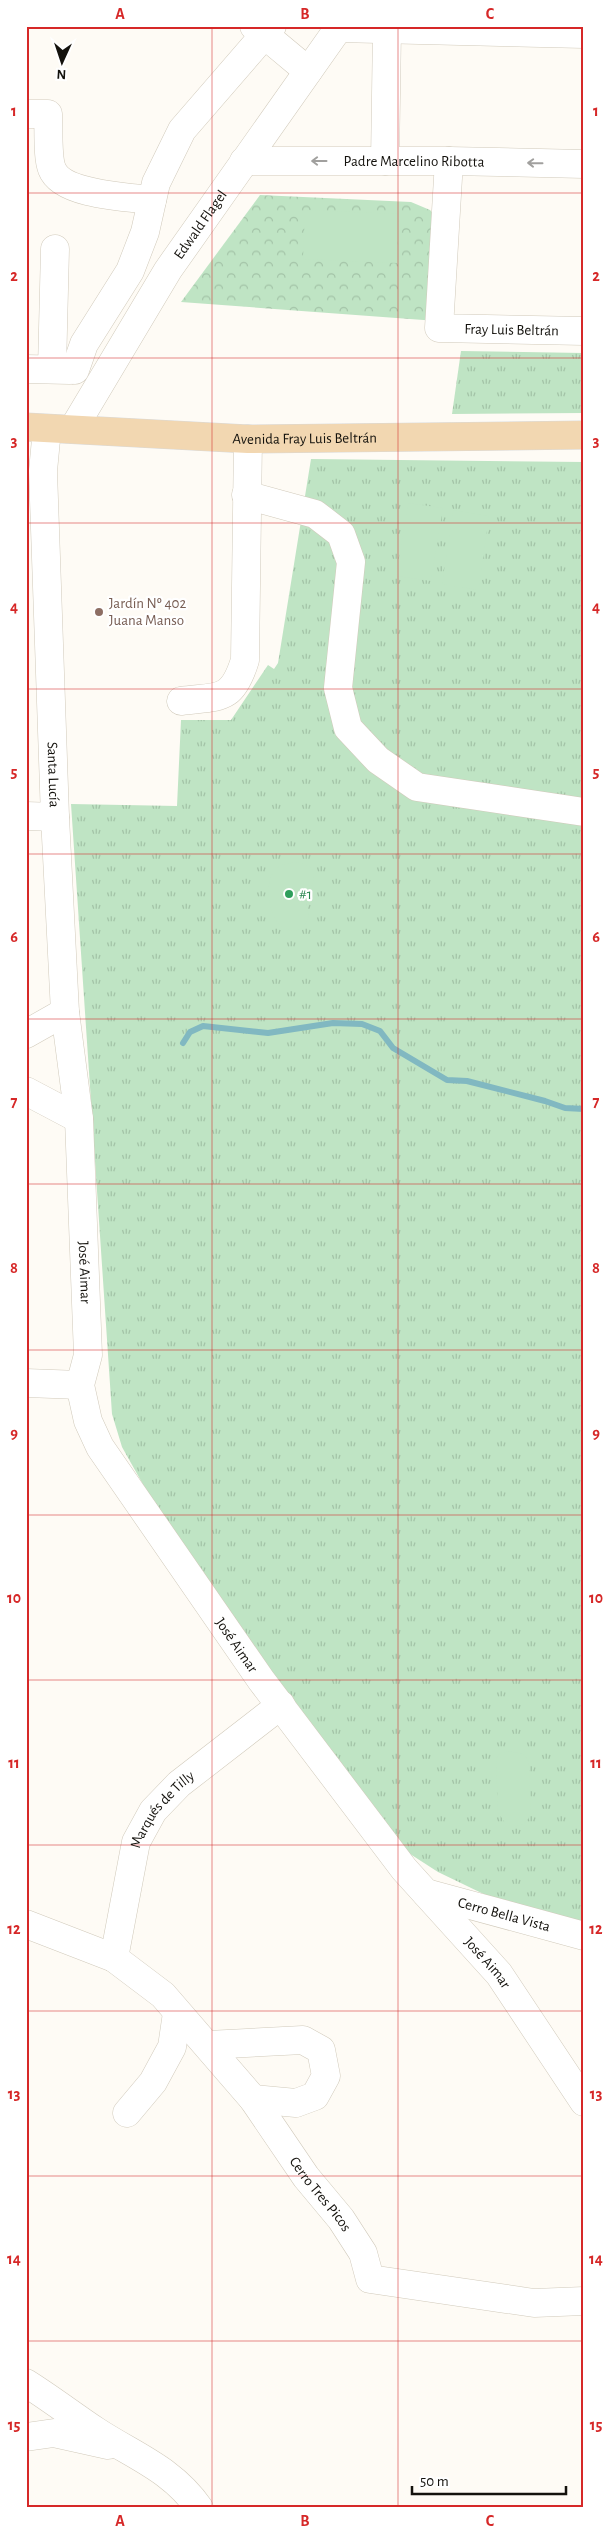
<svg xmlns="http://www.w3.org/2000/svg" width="610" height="2534" viewBox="0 0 610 2534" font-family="'Alegreya Sans',sans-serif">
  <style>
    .grass { fill: url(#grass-tufts) }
    .forest { fill: url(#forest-crowns) }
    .pitch { fill: #bfe4c4 }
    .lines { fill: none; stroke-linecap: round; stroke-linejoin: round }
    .stream { stroke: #81b8c1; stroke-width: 6 }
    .minor-casing { stroke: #d1cabb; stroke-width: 29 }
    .major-casing { stroke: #d9d9d8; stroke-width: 29 }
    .minor { stroke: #fff; stroke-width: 28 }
    .major { stroke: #f2d7b1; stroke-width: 28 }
    .oneway { stroke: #a1a09e }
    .grid { fill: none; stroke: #d62828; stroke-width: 1; stroke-opacity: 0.55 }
    .education-dot { fill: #8d6e63; stroke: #fff; stroke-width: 2 }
    .leisure-dot { fill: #2e9e5b; stroke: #fff; stroke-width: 2 }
    .labels { text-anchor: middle; stroke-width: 4.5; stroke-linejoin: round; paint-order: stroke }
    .street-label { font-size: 15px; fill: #14120d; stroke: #fff }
    .education-label { font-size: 15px; fill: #785e54; stroke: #fff; text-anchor: start }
    .leisure-label { font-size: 15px; fill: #27864d; stroke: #fff; text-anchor: start }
    .neatline { fill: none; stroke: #d62828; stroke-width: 2 }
    .grid-label { font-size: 16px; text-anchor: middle; font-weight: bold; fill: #d62828 }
  </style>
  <defs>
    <pattern id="grass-tufts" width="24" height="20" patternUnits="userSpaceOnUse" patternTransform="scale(1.25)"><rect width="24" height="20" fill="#bfe4c4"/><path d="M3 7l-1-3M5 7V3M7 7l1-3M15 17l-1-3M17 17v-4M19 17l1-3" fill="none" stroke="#a3c3a7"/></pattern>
    <pattern id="forest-crowns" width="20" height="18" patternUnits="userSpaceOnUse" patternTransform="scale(1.25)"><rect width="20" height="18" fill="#bfe4c4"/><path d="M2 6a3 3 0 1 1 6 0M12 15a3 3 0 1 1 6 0" fill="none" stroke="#a3c3a7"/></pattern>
  </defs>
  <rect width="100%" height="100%" fill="#fefbf5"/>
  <g class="grass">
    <polygon points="461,351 584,353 584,413 452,414"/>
    <polygon points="311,459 584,462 584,1926 496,1900 438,1872 407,1852 237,1625 154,1504 122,1447 112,1414 71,804 177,806 181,720 231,720 268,665 274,669 278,663"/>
  </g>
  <polygon class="forest" points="260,195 411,202 430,210 441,223 437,321 181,302"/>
  <g class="pitch">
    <polygon points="305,210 399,214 397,263 303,259"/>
    <polygon points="408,503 443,508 431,581 396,576"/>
    <polygon points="453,510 489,516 479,590 442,584"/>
    <path d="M298,862c28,7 11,23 9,39 -1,8 4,15 -1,22 -10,17 -31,2 -34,-11 -4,-13 -7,-38 8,-46 4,-3 13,-3 18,-4z"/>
    <path d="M509,1751l14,3c9,7 6,22 7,33 1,19 5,47 -25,36l-7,-11 -2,-53 4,-6z"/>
  </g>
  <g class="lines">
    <polyline class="stream" points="183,1043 190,1032 203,1026 268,1033 333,1023 362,1024 380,1031 393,1048 447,1080 467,1081 545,1101 565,1108 584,1109"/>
    <defs>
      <g id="minor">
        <polyline points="254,26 308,71"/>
        <polyline points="338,28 584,34"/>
        <path d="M26,114h22c1,14 -1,43 4,55 10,26 75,28 100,31"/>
        <path id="s1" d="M244,161h205l135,3"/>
        <polyline points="385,161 387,29"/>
        <path id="s2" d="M449,161l-10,167 145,3"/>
        <polyline points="26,369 70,370"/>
        <polyline points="52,369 55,249"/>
        <polyline points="75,370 84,344 130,271 145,232 156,183 182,130 272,26"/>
        <path id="s3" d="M47,429l-4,42 12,346 10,195 14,107 9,236 -8,30 8,36 12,26 161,233 143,189 95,105 85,128"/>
        <path id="s4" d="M73,429l95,-159 172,-244"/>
        <polyline points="246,495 315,514 341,534 351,562 338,688 348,728 378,760 417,787 584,812"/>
        <path d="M181,701c39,-5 51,1 64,-41l3,-221"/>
        <polyline points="26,816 55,817"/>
        <polyline points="26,1034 65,1012"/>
        <polyline points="26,1091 79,1119"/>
        <polyline points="26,1383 80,1385"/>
        <path id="s5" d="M426,1893l158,43"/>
        <path id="s6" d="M26,1924l88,34 49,37 90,104 53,78 35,42 22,34 7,26 164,24 50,-2"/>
        <path id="s7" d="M114,1958l22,-116 17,-31 26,-27 102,-79"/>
        <polyline points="208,2045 303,2040 321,2050 326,2076 315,2096 296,2103 253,2099"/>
        <polyline points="127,2113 153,2082 172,2047 177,2013"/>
        <path d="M26,2383c24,15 46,32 70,48 38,25 76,38 103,77"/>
        <polyline points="26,2437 54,2433 108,2445"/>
      </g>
      <g id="major">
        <path id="s8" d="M26,427l222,12 336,-4"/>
      </g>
    </defs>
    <use href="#minor" class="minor-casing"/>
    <use href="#major" class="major-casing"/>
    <use href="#minor" class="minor"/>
    <use href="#major" class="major"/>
  </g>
  <defs><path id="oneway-shaft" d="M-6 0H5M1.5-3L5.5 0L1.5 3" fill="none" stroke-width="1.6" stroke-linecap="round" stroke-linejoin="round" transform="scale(1.25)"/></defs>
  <g class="oneway">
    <use href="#oneway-shaft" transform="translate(319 161) rotate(180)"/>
    <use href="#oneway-shaft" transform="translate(535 163) rotate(-179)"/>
  </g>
  <path class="grid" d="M212,26v2482M398,26v2482M26,193h558M26,358h558M26,523h558M26,689h558M26,854h558M26,1019h558M26,1184h558M26,1350h558M26,1515h558M26,1680h558M26,1845h558M26,2011h558M26,2176h558M26,2341h558"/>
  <circle class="education-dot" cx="99" cy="612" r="5"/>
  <circle class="leisure-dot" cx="289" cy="894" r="5"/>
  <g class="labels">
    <g class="street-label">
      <text dy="5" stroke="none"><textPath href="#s1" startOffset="170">Padre Marcelino Ribotta</textPath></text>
      <text dy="5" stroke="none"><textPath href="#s4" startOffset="241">Edwald Flagel</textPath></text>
      <text dy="5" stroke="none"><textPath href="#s2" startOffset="240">Fray Luis Beltrán</textPath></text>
      <text dy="5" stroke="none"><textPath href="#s8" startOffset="279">Avenida Fray Luis Beltrán</textPath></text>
      <text dy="5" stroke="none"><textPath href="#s3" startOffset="346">Santa Lucía</textPath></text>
      <text dy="5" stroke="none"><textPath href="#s3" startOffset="845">José Aimar</textPath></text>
      <text dy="5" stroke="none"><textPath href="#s3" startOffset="1265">José Aimar</textPath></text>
      <text dy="5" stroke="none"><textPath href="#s7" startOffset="160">Marqués de Tilly</textPath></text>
      <text dy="5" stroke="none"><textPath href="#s5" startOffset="81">Cerro Bella Vista</textPath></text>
      <text dy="5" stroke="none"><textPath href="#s3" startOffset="1670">José Aimar</textPath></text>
      <text dy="5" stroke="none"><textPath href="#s6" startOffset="410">Cerro Tres Picos</textPath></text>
    </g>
    <g class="education-label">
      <text x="109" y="608">Jardín Nº 402<tspan x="109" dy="17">Juana Manso</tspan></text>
    </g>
    <g class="leisure-label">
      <text x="299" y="899">#1</text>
    </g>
  </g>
  <rect width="610" height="2534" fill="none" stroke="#ffffff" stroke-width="55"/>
  <g transform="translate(62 62) rotate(183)" stroke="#ffffff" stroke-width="4" paint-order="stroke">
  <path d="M0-4L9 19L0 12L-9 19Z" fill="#14120d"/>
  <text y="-8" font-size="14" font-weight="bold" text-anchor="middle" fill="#14120d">N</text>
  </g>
  <path d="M412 2486v8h154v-8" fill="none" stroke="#14120d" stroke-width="2.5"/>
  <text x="420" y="2486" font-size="15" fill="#14120d" stroke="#ffffff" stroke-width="4" paint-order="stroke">50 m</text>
  <rect x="28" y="28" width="554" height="2478" class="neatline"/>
  <g class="grid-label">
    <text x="120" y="19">A</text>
    <text x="305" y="19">B</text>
    <text x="490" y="19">C</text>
    <text x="14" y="116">1</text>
    <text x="596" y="116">1</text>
    <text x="14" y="281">2</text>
    <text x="596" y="281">2</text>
    <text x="14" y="446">3</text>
    <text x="596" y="446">3</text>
    <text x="14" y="612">4</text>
    <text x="596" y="612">4</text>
    <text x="14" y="777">5</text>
    <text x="596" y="777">5</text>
    <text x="14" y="942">6</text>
    <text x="596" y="942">6</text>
    <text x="14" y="1107">7</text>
    <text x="596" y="1107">7</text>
    <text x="14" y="1273">8</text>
    <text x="596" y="1273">8</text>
    <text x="14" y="1438">9</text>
    <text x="596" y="1438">9</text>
    <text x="14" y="1603">10</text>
    <text x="596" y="1603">10</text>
    <text x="14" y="1768">11</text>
    <text x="596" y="1768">11</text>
    <text x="14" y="1934">12</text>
    <text x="596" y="1934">12</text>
    <text x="14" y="2099">13</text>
    <text x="596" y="2099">13</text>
    <text x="14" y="2264">14</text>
    <text x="596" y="2264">14</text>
    <text x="14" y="2430">15</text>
    <text x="596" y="2430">15</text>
    <text x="120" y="2526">A</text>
    <text x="305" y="2526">B</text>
    <text x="490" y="2526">C</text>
  </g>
</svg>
